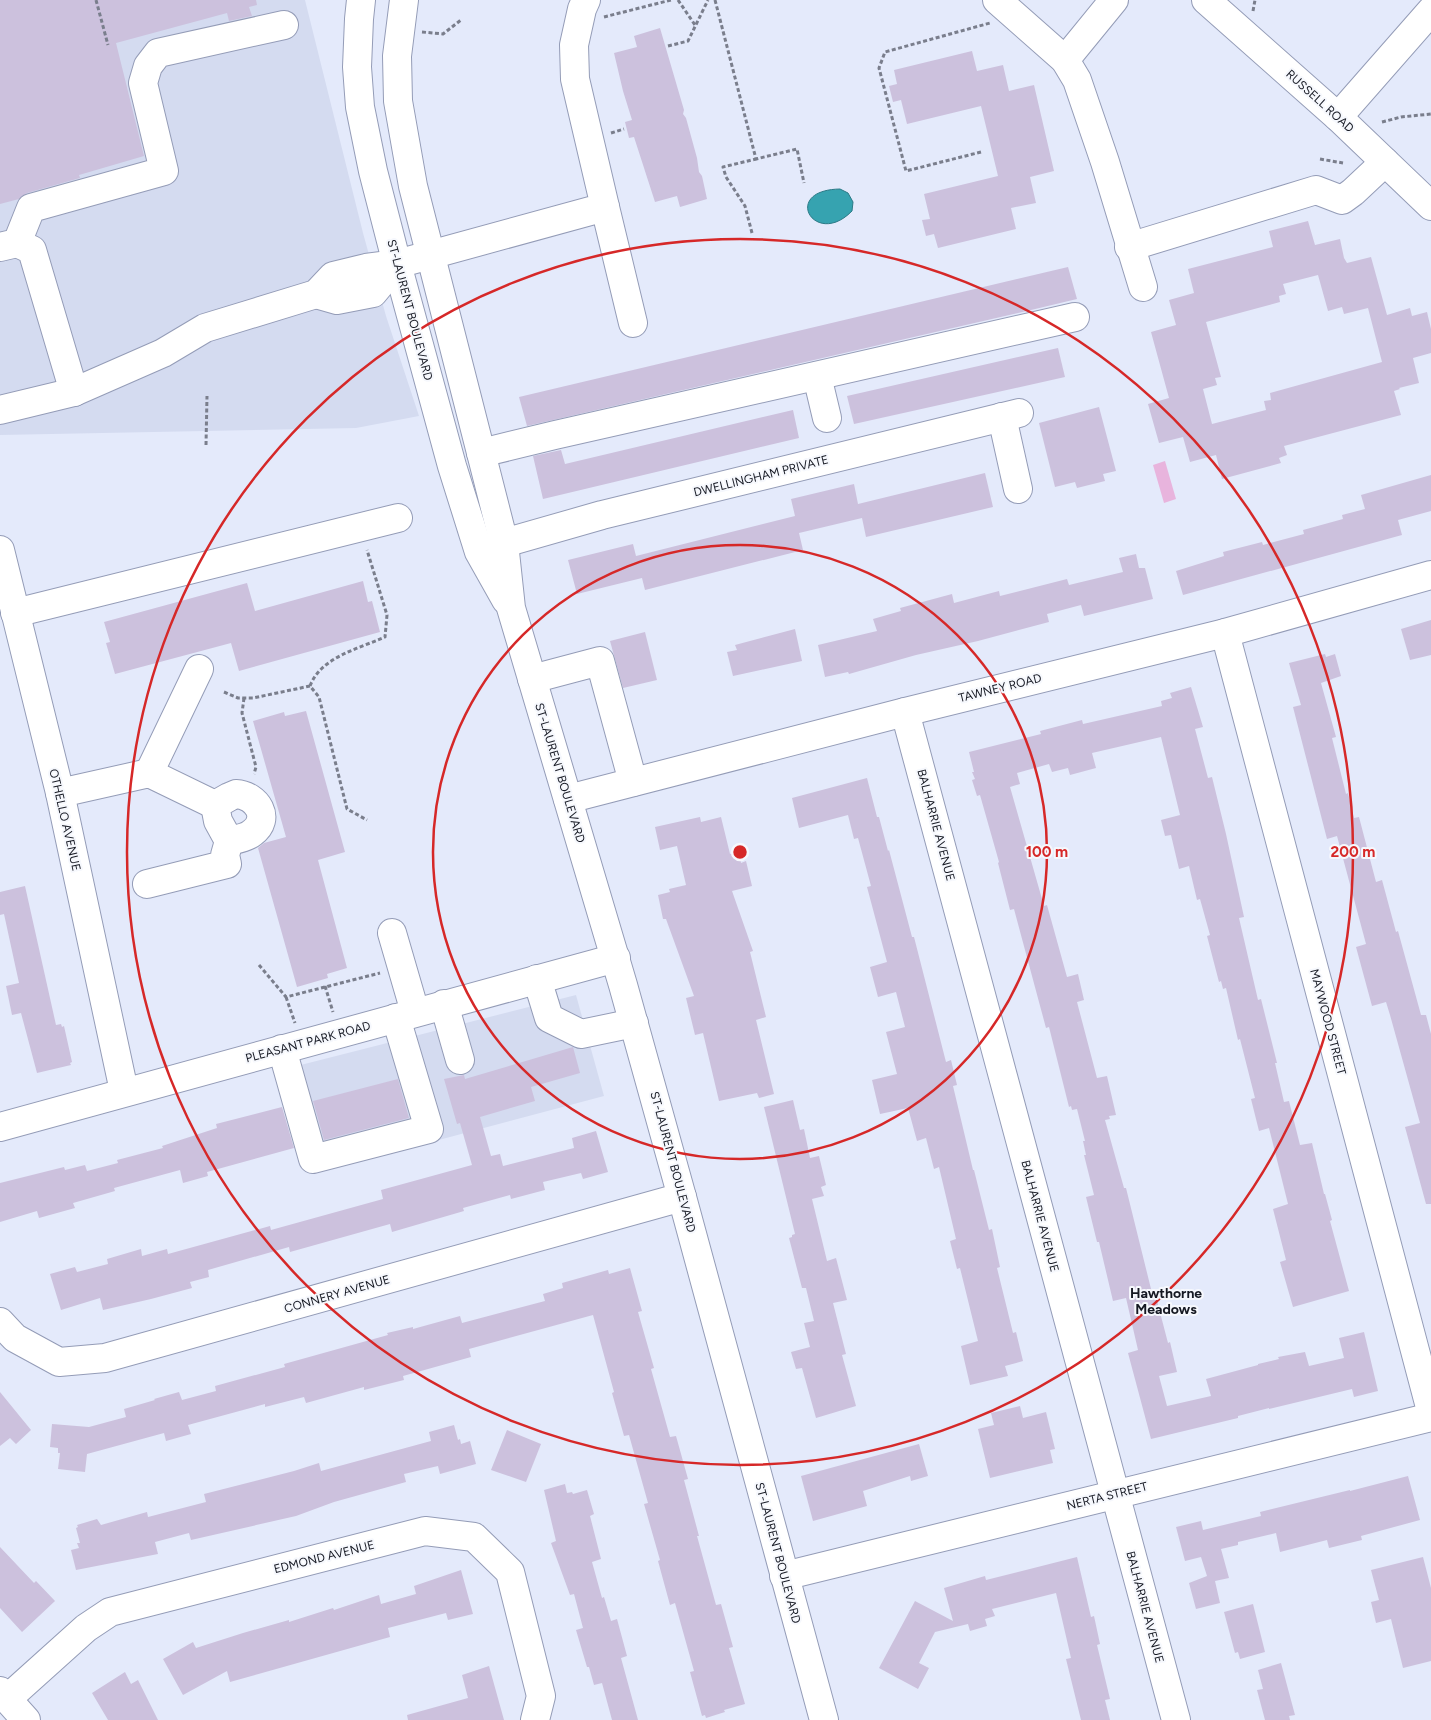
<svg xmlns="http://www.w3.org/2000/svg" width="1431" height="1720" viewBox="0 0 1431 1720" font-family="Figtree,sans-serif">
  <style>
    .built { fill: #d4dbf0 }
    .green { fill: #e8b4dd }
    .water { fill: #36a3b0; stroke: #2c7a86 }
    .building { fill: #ccc1dd; fill-rule: evenodd }
    .lines { fill: none; stroke-linecap: round; stroke-linejoin: round }
    .minor-casing { stroke: #949cb7; stroke-width: 30 }
    .major-casing { stroke: #949cb7; stroke-width: 30 }
    .path { stroke: #7a7e8c; stroke-width: 3; stroke-dasharray: 4 2.5; stroke-linecap: butt }
    .minor { stroke: #fff; stroke-width: 28 }
    .major { stroke: #fff; stroke-width: 28 }
    .ring { fill: none; stroke: #d62828; stroke-width: 2.5 }
    .labels { text-anchor: middle; stroke-width: 4; stroke-linejoin: round; paint-order: stroke }
    .street-label { font-size: 12px; fill: #161923; stroke: #f6f8fd }
    .neighbourhood-label { font-size: 14px; font-weight: bold; fill: #161923; stroke: #f6f8fd }
    .centre { fill: #d62828; stroke: #f6f8fd; stroke-width: 2.5 }
    .ring-label { font-size: 15px; text-anchor: middle; font-weight: bold; fill: #d62828; stroke: #f6f8fd; stroke-width: 4; stroke-linejoin: round; paint-order: stroke }
  </style>
  <rect width="100%" height="100%" fill="#e4eafb"/>
  <g class="built">
    <polygon points="0,0 305,0 363,233 386,316 419,416 356,428 0,435"/>
    <polygon points="576,995 604,1096 311,1174 281,1070"/>
  </g>
  <polygon class="green" points="1165,461 1176,499 1164,503 1153,465"/>
  <path class="water" d="M840,189l8,4 5,9 -1,9c-37,38 -72,-21 -12,-22z"/>
  <g class="building">
    <polygon points="0,0 256,0 257,5 249,7 252,16 229,21 227,13 116,43 144,156 79,175 80,178 27,193 19,199 0,204"/>
    <polygon points="660,28 684,110 683,114 686,118 697,158 699,172 702,176 707,199 680,207 677,196 655,202 634,137 629,138 625,122 632,120 623,91 614,53 637,47 634,36"/>
    <polygon points="972,51 977,71 1003,65 1009,91 1034,85 1054,171 1030,177 1036,203 1011,208 1016,229 938,248 934,234 926,236 922,220 930,219 924,194 998,176 981,106 907,124 901,100 893,102 889,86 897,84 894,70"/>
    <path d="M1308,221l7,24 25,-6 4,19 3,5 24,-6 16,58 23,-7 2,8 15,-4 4,17v24l-18,5 6,25 -20,5 1,1 -6,2 7,24 -117,31 3,9 -8,3 2,5 -59,16 -6,-24 -26,7 -7,-25 -24,6 -11,-39 21,-6 -18,-66 25,-7 -7,-25 25,-7 -6,-24 85,-22 -4,-16zM1318,275l10,36 14,-4 2,7 24,-6 14,54 -112,31 1,7 -7,1 2,9 -54,14 -9,-35 14,-4 -2,-7 6,-1 -15,-55 74,-20 -1,-6 7,-2 -3,-10z"/>
    <polygon points="1068,267 1077,299 1031,310 527,426 519,397"/>
    <polygon points="1058,348 1065,377 854,424 847,396"/>
    <polygon points="1099,407 1116,471 1103,474 1105,481 1077,488 1075,482 1055,487 1039,423"/>
    <polygon points="793,410 799,438 543,499 533,456 561,450 565,464"/>
    <polygon points="985,473 993,507 866,537 862,518 799,533 803,550 645,590 642,578 577,594 568,560 633,544 636,556 795,516 791,499 854,484 858,504"/>
    <polygon points="1431,475 1431,511 1398,520 1402,535 1183,595 1176,571 1224,556 1223,552 1262,542 1263,545 1304,534 1303,530 1343,519 1342,515 1365,509 1361,495"/>
    <polygon points="1136,554 1139,568 1145,568 1153,599 1084,616 1081,605 1047,614 1049,622 978,641 916,655 849,674 848,672 825,677 818,645 877,631 873,619 901,611 900,608 952,594 954,603 999,591 1000,596 1067,579 1069,585 1123,572 1119,558"/>
    <polygon points="363,581 368,602 372,601 380,632 239,671 231,643 115,674 106,643 110,642 104,622 247,583 255,611"/>
    <polygon points="1431,620 1431,655 1410,660 1401,629"/>
    <polygon points="795,629 802,661 733,676 727,652 737,650 735,645"/>
    <polygon points="645,632 657,680 623,688 610,641"/>
    <polygon points="1325,654 1326,657 1335,654 1341,676 1321,683 1336,737 1332,738 1346,794 1348,793 1354,818 1359,817 1376,882 1382,880 1396,932 1398,931 1421,1015 1426,1015 1431,1034 1431,1204 1426,1204 1405,1127 1420,1123 1390,1015 1386,1002 1372,1006 1356,947 1366,944 1337,836 1327,839 1293,707 1301,705 1289,663"/>
    <polygon points="1191,687 1203,727 1195,729 1208,778 1212,777 1226,834 1244,917 1239,918 1258,1000 1261,999 1277,1063 1275,1063 1284,1102 1289,1101 1300,1145 1312,1143 1324,1194 1325,1194 1332,1220 1330,1221 1349,1291 1293,1307 1280,1262 1286,1260 1273,1209 1288,1204 1269,1128 1259,1131 1251,1099 1255,1098 1240,1039 1238,1040 1226,988 1223,989 1221,981 1219,982 1207,936 1210,935 1200,899 1197,900 1189,866 1179,869 1171,835 1165,836 1161,820 1180,815 1161,737 1092,753 1096,768 1070,775 1068,768 1052,772 1049,764 1017,773 1020,784 1010,787 1044,906 1047,905 1067,977 1078,974 1084,1000 1077,1002 1097,1078 1107,1076 1116,1115 1109,1116 1110,1119 1105,1120 1124,1188 1126,1188 1153,1297 1156,1297 1168,1343 1170,1342 1177,1372 1159,1376 1167,1406 1211,1396 1206,1379 1258,1365 1258,1364 1279,1359 1278,1357 1305,1352 1309,1366 1344,1358 1339,1338 1364,1332 1378,1391 1354,1397 1352,1389 1269,1409 1269,1408 1238,1416 1238,1418 1151,1439 1128,1353 1138,1350 1126,1298 1113,1301 1099,1242 1097,1242 1086,1197 1094,1195 1084,1155 1086,1155 1083,1141 1085,1141 1077,1109 1072,1110 1071,1106 1069,1107 1049,1027 1046,1028 1014,909 1010,910 998,863 999,862 980,795 977,796 972,780 975,779 972,772 974,772 969,752 1041,734 1040,731 1082,720 1083,724 1162,706 1161,701 1172,698 1170,693"/>
    <polygon points="306,711 345,852 318,860 347,968 327,974 328,978 297,987 258,848 264,843 286,837 253,721 284,712 285,716"/>
    <polygon points="867,778 877,817 879,817 888,851 889,850 912,937 914,937 946,1062 951,1060 957,1085 953,1086 973,1170 974,1170 989,1230 992,1229 1000,1267 997,1268 1013,1333 1016,1332 1023,1361 1005,1366 1008,1376 970,1385 961,1346 978,1341 960,1268 957,1269 950,1241 956,1239 939,1167 934,1169 926,1138 917,1141 908,1108 880,1114 872,1080 897,1074 886,1032 905,1027 896,992 878,997 870,967 887,962 867,887 871,886 858,838 854,839 848,815 799,828 792,798"/>
    <polygon points="700,817 701,822 721,817 730,854 739,852 741,863 746,861 752,886 732,891 753,951 750,952 766,1017 756,1020 774,1094 759,1098 757,1093 719,1101 703,1033 695,1035 686,998 694,996 666,919 663,919 658,895 670,892 669,889 686,885 677,846 660,850 655,827"/>
    <polygon points="25,886 56,1025 61,1024 62,1027 64,1026 72,1062 70,1063 71,1065 37,1073 21,1013 12,1015 6,986 19,983 4,914 0,915 0,892"/>
    <polygon points="573,1047 580,1073 531,1087 535,1101 480,1117 491,1156 500,1154 503,1166 574,1148 572,1138 596,1131 608,1172 583,1179 581,1173 543,1182 545,1190 511,1199 510,1195 463,1208 464,1211 392,1232 390,1224 290,1252 289,1247 208,1270 209,1277 190,1282 192,1288 151,1299 103,1310 100,1298 61,1310 50,1274 75,1267 77,1272 108,1264 107,1259 141,1249 142,1256 167,1249 168,1254 270,1226 271,1230 383,1199 381,1190 472,1165 460,1123 457,1124 444,1079 464,1075 465,1079"/>
    <polygon points="398,1079 409,1118 324,1140 313,1101"/>
    <polygon points="793,1100 800,1130 804,1129 810,1158 819,1156 826,1185 821,1187 824,1196 812,1199 827,1261 836,1258 847,1300 833,1303 846,1354 842,1355 856,1406 816,1418 802,1368 796,1369 791,1352 810,1347 804,1323 814,1321 806,1288 802,1288 789,1238 792,1237 792,1235 795,1234 764,1107"/>
    <polygon points="282,1107 294,1148 207,1172 208,1176 183,1183 180,1170 114,1188 115,1191 73,1203 75,1208 39,1218 37,1211 0,1222 0,1183 64,1167 65,1170 85,1165 87,1171 118,1163 117,1160 163,1148 162,1146 217,1128 216,1124"/>
    <polygon points="630,1268 642,1311 638,1312 654,1368 651,1369 670,1437 676,1436 688,1479 684,1480 699,1536 697,1536 716,1605 721,1604 733,1647 729,1648 745,1704 724,1710 725,1712 706,1718 705,1715 702,1716 690,1672 694,1671 675,1603 670,1605 658,1561 660,1560 644,1504 648,1503 629,1435 624,1436 612,1393 614,1392 593,1315 469,1349 471,1357 403,1376 404,1380 364,1390 364,1387 306,1403 304,1397 265,1407 265,1404 188,1425 191,1434 166,1441 164,1433 87,1454 85,1472 58,1469 60,1453 58,1453 58,1448 50,1447 52,1424 89,1427 126,1417 124,1409 155,1400 154,1399 179,1392 182,1400 216,1391 215,1386 285,1367 284,1364 388,1335 387,1333 413,1327 413,1329 460,1316 462,1323 545,1301 543,1294 563,1288 562,1283 608,1270 609,1274"/>
    <polygon points="0,1392 31,1430 16,1444 10,1438 0,1446"/>
    <polygon points="1020,1406 1023,1418 1046,1412 1055,1449 1050,1450 1053,1463 990,1478 978,1429 994,1425 991,1413"/>
    <polygon points="454,1425 458,1440 460,1439 461,1444 470,1441 476,1464 440,1474 438,1466 404,1474 406,1482 334,1502 296,1516 191,1540 189,1533 155,1542 158,1554 76,1570 71,1550 79,1548 77,1543 80,1543 76,1528 78,1527 77,1525 97,1519 101,1525 147,1512 148,1517 206,1502 204,1494 294,1471 319,1463 321,1471 431,1441 429,1432"/>
    <polygon points="507,1430 541,1444 526,1482 491,1470"/>
    <polygon points="919,1444 928,1476 911,1481 910,1476 863,1491 867,1506 813,1521 801,1476"/>
    <polygon points="1408,1476 1420,1520 1361,1536 1362,1540 1329,1548 1327,1540 1280,1552 1276,1533 1238,1542 1238,1545 1221,1549 1229,1578 1215,1581 1220,1603 1196,1609 1189,1583 1207,1576 1201,1557 1185,1561 1176,1527 1201,1521 1203,1530 1261,1516 1260,1512 1350,1490 1350,1491"/>
    <polygon points="565,1484 567,1493 572,1492 573,1494 587,1490 594,1514 590,1516 601,1559 592,1562 602,1598 604,1597 611,1621 617,1619 627,1656 621,1658 638,1720 612,1720 602,1683 594,1685 589,1667 587,1667 576,1630 583,1628 574,1594 570,1595 551,1543 556,1541 544,1490"/>
    <polygon points="0,1547 34,1583 36,1581 55,1601 22,1632 0,1608"/>
    <polygon points="1077,1557 1091,1617 1094,1616 1100,1644 1097,1645 1110,1699 1105,1700 1110,1720 1081,1720 1066,1659 1071,1658 1056,1593 992,1609 995,1616 985,1619 987,1626 970,1631 968,1624 935,1632 919,1663 929,1668 918,1689 879,1668 915,1601 953,1621 944,1588 985,1576 986,1580"/>
    <polygon points="1423,1557 1431,1588 1431,1661 1403,1668 1391,1619 1376,1623 1371,1602 1379,1600 1371,1570"/>
    <polygon points="461,1570 473,1614 448,1620 446,1613 388,1628 390,1637 230,1682 227,1671 183,1695 163,1659 193,1642 196,1648 243,1633 289,1620 289,1622 333,1608 334,1610 379,1595 381,1604 416,1594 414,1586"/>
    <polygon points="1253,1604 1265,1652 1240,1659 1238,1652 1235,1653 1224,1612"/>
    <polygon points="1281,1663 1295,1715 1289,1716 1290,1720 1265,1720 1257,1690 1263,1689 1258,1670"/>
    <polygon points="489,1666 504,1720 408,1720 407,1715 468,1698 462,1675"/>
    <polygon points="125,1672 131,1684 138,1680 158,1720 108,1720 92,1693"/>
  </g>
  <g class="lines">
    <defs>
      <g id="minor">
        <polyline points="361,0 359,19 357,67 360,107 373,171 397,264 452,466 479,552 506,600"/>
        <polyline points="404,0 397,56 398,101 413,186 504,543 511,608 623,985 682,1197 824,1720"/>
        <polyline points="997,0 1065,60 1077,80 1105,162 1143,287"/>
        <polyline points="1065,60 1114,0"/>
        <polyline points="1338,117 1431,11"/>
        <polyline points="605,207 633,323"/>
        <polyline points="17,243 32,250 74,392"/>
        <polyline points="0,247 17,243 31,208 164,171 143,83 148,66 158,53 284,25"/>
        <polyline points="1129,247 1316,190 1342,200 1353,192 1385,162"/>
        <polyline points="316,294 337,300 373,293 397,264"/>
        <polyline points="817,376 827,418"/>
        <polyline points="0,410 74,392 163,353 205,328 316,294 333,276 366,268 397,264 605,207 575,79 574,45 582,9 586,0"/>
        <polyline points="1002,417 1018,489"/>
        <polyline points="481,453 555,435 1075,317"/>
        <polyline points="504,543 602,515 1019,413"/>
        <polyline points="0,550 60,793 124,1091"/>
        <polyline points="15,613 398,518"/>
        <polyline points="1225,633 1431,1411"/>
        <polyline points="532,679 600,661 633,782"/>
        <polyline points="905,712 1176,1720"/>
        <polyline points="149,773 199,669"/>
        <polyline points="60,793 149,773 215,805"/>
        <path d="M236,794c21,1 36,25 16,39 -6,5 -15,6 -23,8l-11,-20 -3,-16 14,-8z"/>
        <polyline points="568,799 905,712 1225,633 1431,575"/>
        <polyline points="147,884 227,864 225,855 229,841"/>
        <polyline points="392,933 415,1012"/>
        <polyline points="537,979 549,1018 581,1034 634,1023"/>
        <polyline points="444,1004 460,1060"/>
        <polyline points="282,1049 313,1159 429,1129 396,1018"/>
        <polyline points="0,1127 616,958"/>
        <polyline points="0,1322 15,1338 59,1362 105,1358 682,1197"/>
        <polyline points="784,1576 1431,1417"/>
        <polyline points="0,1691 26,1720"/>
        <polyline points="7,1699 86,1628 110,1612 425,1531 474,1537 510,1572 541,1696 535,1720"/>
      </g>
      <polyline id="major" points="1206,0 1338,117 1431,206"/>
    </defs>
    <use href="#minor" class="minor-casing"/>
    <use href="#major" class="major-casing"/>
    <g class="path">
      <polyline points="96,0 108,45"/>
      <polyline points="678,0 695,25"/>
      <polyline points="715,0 756,159 797,149 804,183"/>
      <polyline points="1253,11 1255,0"/>
      <polyline points="604,17 671,0"/>
      <polyline points="422,32 443,34 461,20"/>
      <polyline points="668,46 688,41 708,0"/>
      <polyline points="1382,122 1401,117 1431,114"/>
      <polyline points="611,133 624,129"/>
      <polyline points="981,152 906,171 879,68 885,52 990,23"/>
      <polyline points="1320,159 1343,163"/>
      <polyline points="752,233 745,206 726,177 723,167 756,159"/>
      <polyline points="206,445 207,396"/>
      <path d="M310,686c11,-29 48,-37 75,-49l2,-22 -20,-65"/>
      <polyline points="224,692 238,698 253,698 310,686 319,697 347,809 367,820"/>
      <polyline points="244,698 242,713 256,767 254,774"/>
      <polyline points="259,965 286,997 380,973"/>
      <polyline points="325,986 333,1012"/>
      <polyline points="286,997 295,1023"/>
    </g>
    <use href="#minor" class="minor"/>
    <use href="#major" class="major"/>
  </g>
  <g class="ring">
    <circle cx="740" cy="852" r="307"/>
    <circle cx="740" cy="852" r="613"/>
  </g>
  <g class="labels">
    <g class="street-label">
      <text transform="translate(1320 101) rotate(42)" y="4">RUSSELL ROAD</text>
      <text transform="translate(410 310) rotate(75)" y="4">ST-LAURENT BOULEVARD</text>
      <text transform="translate(761 476) rotate(-14)" y="4">DWELLINGHAM PRIVATE</text>
      <text transform="translate(1000 688) rotate(-14)" y="4">TAWNEY ROAD</text>
      <text transform="translate(560 773) rotate(73)" y="4">ST-LAURENT BOULEVARD</text>
      <text transform="translate(65 820) rotate(77)" y="4">OTHELLO AVENUE</text>
      <text transform="translate(936 825) rotate(75)" y="4">BALHARRIE AVENUE</text>
      <text transform="translate(1328 1022) rotate(75)" y="4">MAYWOOD STREET</text>
      <text transform="translate(308 1042) rotate(-15)" y="4">PLEASANT PARK ROAD</text>
      <text transform="translate(673 1162) rotate(75)" y="4">ST-LAURENT BOULEVARD</text>
      <text transform="translate(1040 1216) rotate(75)" y="4">BALHARRIE AVENUE</text>
      <text transform="translate(337 1294) rotate(-16)" y="4">CONNERY AVENUE</text>
      <text transform="translate(1107 1496) rotate(-14)" y="4">NERTA STREET</text>
      <text transform="translate(778 1553) rotate(75)" y="4">ST-LAURENT BOULEVARD</text>
      <text transform="translate(324 1557) rotate(-14)" y="4">EDMOND AVENUE</text>
      <text transform="translate(1145 1607) rotate(75)" y="4">BALHARRIE AVENUE</text>
    </g>
    <g class="neighbourhood-label">
      <text x="1166" y="1298">Hawthorne<tspan x="1166" dy="16">Meadows</tspan></text>
    </g>
  </g>
  <circle cx="740" cy="852" r="8" class="centre"/>
  <g class="ring-label">
    <text x="1047" y="857">100 m</text>
    <text x="1353" y="857">200 m</text>
  </g>
</svg>
